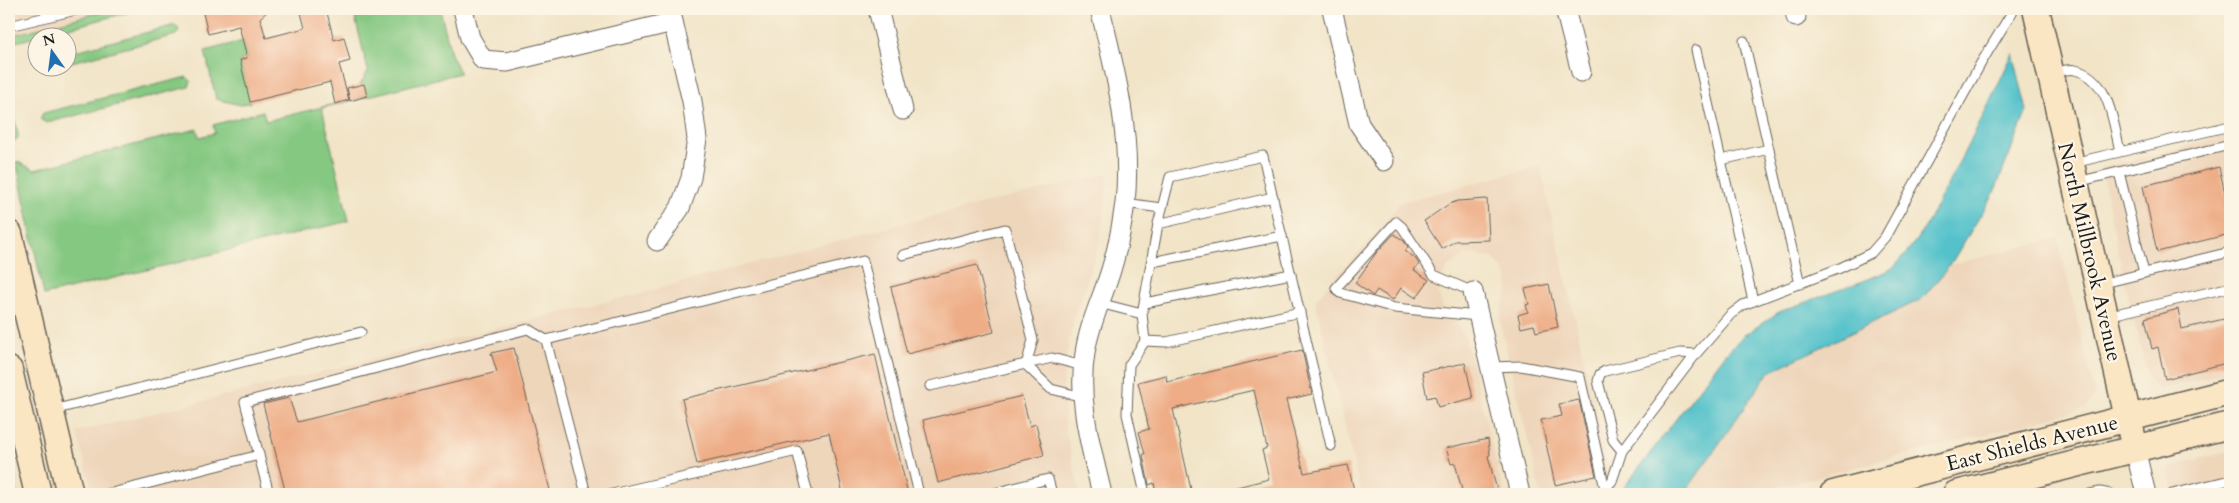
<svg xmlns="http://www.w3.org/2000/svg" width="2239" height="503" viewBox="0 0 2239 503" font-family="Cardo,serif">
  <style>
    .built { fill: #eed6bb }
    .green { fill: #84c881; stroke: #50724e }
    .water { fill: #54c2cb; stroke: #386f74 }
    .building { fill: #eead87 }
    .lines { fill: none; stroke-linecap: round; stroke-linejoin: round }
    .lane-casing { stroke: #676258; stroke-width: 11 }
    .street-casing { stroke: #676258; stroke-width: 21 }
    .secondary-casing { stroke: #676258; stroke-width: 29 }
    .lane { stroke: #fff; stroke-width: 9 }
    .street { stroke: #fff; stroke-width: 19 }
    .secondary { stroke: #fbe6c4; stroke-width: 26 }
    .labels { text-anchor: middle; stroke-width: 4.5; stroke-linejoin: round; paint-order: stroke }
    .street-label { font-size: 21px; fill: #1c1c1c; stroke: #fcf5e5 }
  </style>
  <rect width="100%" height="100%" fill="#fcf5e5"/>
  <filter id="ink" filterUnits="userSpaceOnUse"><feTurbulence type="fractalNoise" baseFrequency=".02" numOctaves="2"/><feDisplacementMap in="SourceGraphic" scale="10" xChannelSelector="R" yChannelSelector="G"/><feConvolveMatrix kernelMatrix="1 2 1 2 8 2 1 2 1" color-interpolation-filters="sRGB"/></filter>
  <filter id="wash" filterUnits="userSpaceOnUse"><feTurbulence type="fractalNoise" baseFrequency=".0096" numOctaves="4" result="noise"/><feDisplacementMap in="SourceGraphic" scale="20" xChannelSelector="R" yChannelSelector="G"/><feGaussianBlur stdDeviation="1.12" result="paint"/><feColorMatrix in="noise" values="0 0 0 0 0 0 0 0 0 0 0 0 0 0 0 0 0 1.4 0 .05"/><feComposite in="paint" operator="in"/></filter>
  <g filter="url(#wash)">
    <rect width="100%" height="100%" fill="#f1e4c7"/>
    <g class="built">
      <polygon points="9,9 112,9 9,36"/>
      <polygon points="2230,135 2230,371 2160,389 2149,382 2126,289 2101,168"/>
      <polygon points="1540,166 1615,494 1541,494 1501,326 1500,316 1509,287 1507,278 1503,270 1493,258 1474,254 1465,256 1448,267 1438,283 1438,291 1442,306 1448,315 1456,322 1465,337 1504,494 1361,494 1315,300 1379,230 1399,203"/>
      <polygon points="1108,174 1105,211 1098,247 1074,319 1064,369 1063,398 1065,427 1080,494 93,494 77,432 650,291 892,226"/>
      <polygon points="2058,238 2095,393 2085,409 1750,494 1684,494 1769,372 1922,299 1950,265"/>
      <polygon points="2230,451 2230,494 2174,494 2168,467"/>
      <polygon points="9,452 19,494 9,494"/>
    </g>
    <g class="green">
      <polygon points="112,9 141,9 9,44 9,36"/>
      <polygon points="353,9 440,9 451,54 460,73 322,108 349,221 44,295 16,161 35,170 38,169 197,129 199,137 215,133 213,125 263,111 266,121 366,96 364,84 360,85 368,71"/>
      <polygon points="175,25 179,30 176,35 68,63 68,53"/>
      <polygon points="243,41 247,58 240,60 251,102 240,105 216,99 205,51"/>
      <polygon points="187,77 191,81 189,87 46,123 40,119 43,113"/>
      <polygon points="9,95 18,134 18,138 12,143 9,130"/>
    </g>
    <polygon class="water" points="2013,53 2027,111 1993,195 1950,265 1922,299 1769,372 1684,494 1619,494 1727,352 1743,336 1779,312 1871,278 1893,268 1907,253 1926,226 1983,116"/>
    <g id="blocks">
      <g class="building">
        <polygon points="202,9 270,9 260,18 266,38 305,28 300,9 326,9 334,40 344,37 350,61 339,64 349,100 335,104 330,82 250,102 240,60 247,58 239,26 208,34"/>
        <polygon points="364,84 367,96 350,101 347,88"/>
        <polygon points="2219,167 2230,216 2230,234 2157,252 2143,186"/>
        <polygon points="1487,199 1489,240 1455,241 1442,249 1424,221 1449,204 1458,201"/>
        <polygon points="1394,234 1404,241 1408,247 1405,251 1415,258 1419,264 1414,270 1429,280 1416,298 1401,288 1393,300 1377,290 1373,296 1355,283 1376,253"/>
        <polygon points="977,265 994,332 907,354 891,287"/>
        <polygon points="1549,284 1558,327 1536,332 1534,325 1521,328 1518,315 1528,312 1526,305 1529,304 1525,289"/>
        <polygon points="2178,309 2182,329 2228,318 2230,327 2230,362 2165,379 2158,347 2152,349 2145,318"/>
        <polygon points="514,348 551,494 286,494 263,404 289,398 297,422 497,372 491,353"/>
        <polygon points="1302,350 1312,394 1286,400 1304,473 1348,465 1355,494 1230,494 1229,489 1269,479 1262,450 1267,448 1254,390 1173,409 1192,494 1156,494 1154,483 1149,485 1143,455 1145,454 1139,432 1149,429 1138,382 1166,375 1167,382"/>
        <polygon points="875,354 908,494 843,494 829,433 697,464 682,399"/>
        <polygon points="1465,363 1473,398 1438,407 1435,396 1427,398 1422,372"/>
        <polygon points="1022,396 1030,426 1036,424 1044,455 938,483 923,420"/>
        <polygon points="1579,400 1596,476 1555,485 1541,420 1562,416 1559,404"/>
        <polygon points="1488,439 1490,455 1488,456 1498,494 1463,494 1455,463 1451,464 1446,448"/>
      </g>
    </g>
  </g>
  <g filter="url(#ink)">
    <use href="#blocks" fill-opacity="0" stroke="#676258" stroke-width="1"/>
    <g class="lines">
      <defs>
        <g id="lane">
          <polyline points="9,26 80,9"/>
          <polyline points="1744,41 1800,284"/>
          <polyline points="1696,50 1721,160 1769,149"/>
          <path d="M2052,73c7,-1 17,-5 23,-3 35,8 38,53 45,81"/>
          <polyline points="1721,160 1753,301"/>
          <polyline points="2073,163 2230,126"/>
          <polyline points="2119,172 2144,273"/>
          <polyline points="2077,182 2230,145"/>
          <polyline points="1125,203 1161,208"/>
          <polyline points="1158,224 1273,197"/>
          <polyline points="903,255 1005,229 1033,340 1026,365"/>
          <polyline points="1152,262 1282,236"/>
          <polyline points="2100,284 2230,252"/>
          <polyline points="1473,292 1434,275 1402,227 1396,222 1336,288 1340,293 1395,308 1478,316"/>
          <polyline points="1099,303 1142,314"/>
          <polyline points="1145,303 1291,274"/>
          <polyline points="2107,316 2227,288 2230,289"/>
          <polyline points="546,340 863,261 919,494"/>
          <polyline points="1145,341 1166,342 1300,312"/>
          <polyline points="1696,354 1730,315 1743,305 1840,268 1871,253 1885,237 1981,63 2014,9"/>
          <polyline points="1026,365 1051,389 1083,397"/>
          <polyline points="1491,367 1521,366 1580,377 1605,489"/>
          <polyline points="930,386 1052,358 1083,366"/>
          <polyline points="53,410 361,332"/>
          <polyline points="108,494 259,455"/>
          <polyline points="269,494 245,402 528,329 546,340 586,494"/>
          <polyline points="612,494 797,451 808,494"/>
          <polyline points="991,494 1048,479 1052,494"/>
          <polyline points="1145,494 1127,414 1129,365 1145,341 1142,314 1158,224 1170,177 1263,156 1331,446"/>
          <polyline points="1600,494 1612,481 1622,451 1696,354 1680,353 1605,371 1600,374 1598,381 1613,440 1622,451"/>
          <polyline points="2090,494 2100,492 2110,494"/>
          <polyline points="2172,494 2230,480"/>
        </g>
        <g id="street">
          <polyline points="463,9 470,38 483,60 507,62 673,22"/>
          <polyline points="878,9 903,110"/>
          <path d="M1100,9c16,64 32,128 25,194 -3,22 -7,45 -14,67 -8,27 -22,54 -26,83 -8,48 6,94 17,141"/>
          <polyline points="1332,9 1359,124 1384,161"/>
          <polyline points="1565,9 1581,72"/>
          <polyline points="1795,9 1796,17"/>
          <polyline points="657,241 680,208 691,178 697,139 692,101 670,9"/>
          <polyline points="1473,292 1520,494"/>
          <polyline points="2135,449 2146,494"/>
        </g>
        <g id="secondary">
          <polyline points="2036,9 2135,449"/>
          <polyline points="9,234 70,494"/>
          <polyline points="9,370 38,494"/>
          <polyline points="1833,494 2230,392"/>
          <polyline points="1956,494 2230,425"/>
        </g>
      </defs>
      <use href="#lane" class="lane-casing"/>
      <use href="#street" class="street-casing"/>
      <use href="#secondary" class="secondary-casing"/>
      <use href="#lane" class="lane"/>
      <use href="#street" class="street"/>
      <use href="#secondary" class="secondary"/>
    </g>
  </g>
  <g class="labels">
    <g class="street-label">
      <text transform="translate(2090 252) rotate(77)" y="7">North Millbrook Avenue</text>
      <text transform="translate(2032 443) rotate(-14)" y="7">East Shields Avenue</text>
    </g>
  </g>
  <rect width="2239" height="503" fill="none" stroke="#fcf5e5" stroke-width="30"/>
  <g transform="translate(52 52) rotate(346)"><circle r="24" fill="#fcf5e5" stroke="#a29e95"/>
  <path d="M0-4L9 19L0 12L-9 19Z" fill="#1f6fb2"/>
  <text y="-8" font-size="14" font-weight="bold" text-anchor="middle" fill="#1c1c1c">N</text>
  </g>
</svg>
